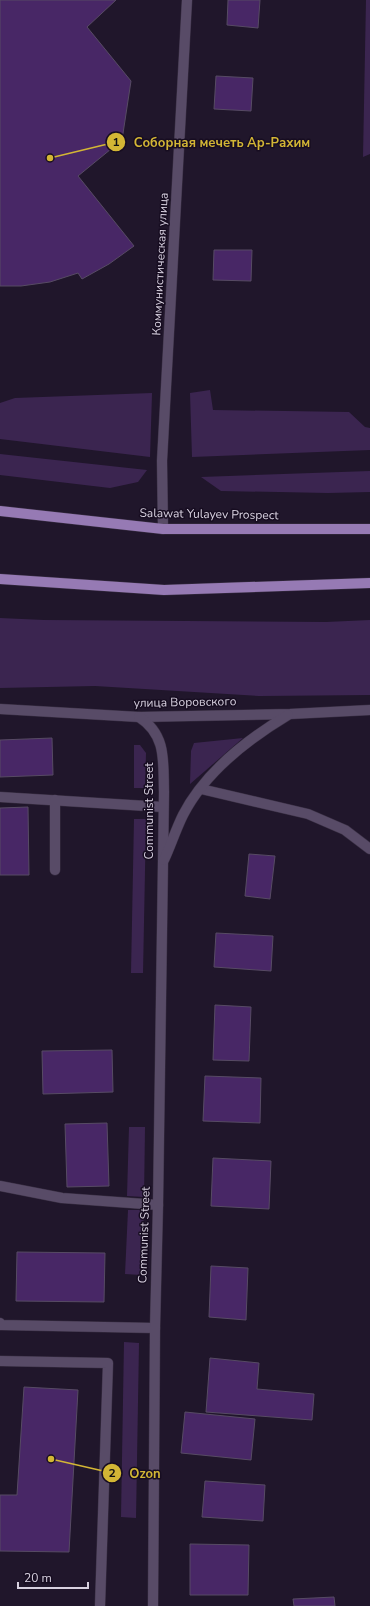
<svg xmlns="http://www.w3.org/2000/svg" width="370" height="1606" viewBox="0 0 370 1606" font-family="'Nunito Sans',sans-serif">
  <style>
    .green { fill: #3b2550 }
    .building { fill: #482766; stroke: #574b64 }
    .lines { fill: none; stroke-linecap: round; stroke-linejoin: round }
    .service-casing { stroke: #3a3044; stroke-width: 11 }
    .minor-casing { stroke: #3a3044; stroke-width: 11 }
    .tertiary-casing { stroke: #3a3044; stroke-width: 11 }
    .primary-casing { stroke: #3a3044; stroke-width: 11 }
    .service { stroke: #584b67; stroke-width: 10 }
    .minor { stroke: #584b67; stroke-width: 10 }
    .tertiary { stroke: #584b67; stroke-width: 10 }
    .primary { stroke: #967ab4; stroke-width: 10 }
    .labels { text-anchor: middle; stroke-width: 3; stroke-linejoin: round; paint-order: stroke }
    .street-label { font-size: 12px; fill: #d8d1e0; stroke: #170d21 }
    .leader { fill: none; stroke: #d3b635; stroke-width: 1.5 }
    .callout-dot { fill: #d3b635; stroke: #170d21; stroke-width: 1.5 }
    .mark-label { font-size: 12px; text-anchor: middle; font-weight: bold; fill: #111 }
    .callout-label { font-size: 13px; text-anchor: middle; font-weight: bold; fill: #d3b635; stroke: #170d21; stroke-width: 3; stroke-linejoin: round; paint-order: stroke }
  </style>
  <rect width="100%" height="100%" fill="#20162b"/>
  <g class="green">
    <polygon points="366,0 370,0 370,154 363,157"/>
    <polygon points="210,390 213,410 349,412 365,427 370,428 370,450 192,457 190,393"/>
    <polygon points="152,393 150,457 0,439 0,403 15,398"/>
    <polygon points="0,454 147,470 138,482 110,488 0,475"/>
    <polygon points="370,471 370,492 328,493 221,491 201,477"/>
    <polygon points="0,618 44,620 326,622 370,620 370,695 259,696 95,686 0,688"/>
    <polygon points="243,738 190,784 191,751 194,743"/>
    <polygon points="134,745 140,745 146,753 145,788 134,788"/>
    <polygon points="134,819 146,819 143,973 131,973"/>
    <polygon points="129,1127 145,1127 144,1197 127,1196"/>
    <polygon points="128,1210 144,1210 141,1275 125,1274"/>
    <polygon points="124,1342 139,1343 136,1518 121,1517"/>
  </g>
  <g class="building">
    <polygon points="0,0 116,0 87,27 131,81 122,140 78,176 134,246 109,264 82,279 78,273 50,282 21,286 0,286"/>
    <polygon points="228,0 260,0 258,28 227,25"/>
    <polygon points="216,76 253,78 251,111 214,109"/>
    <polygon points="214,250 252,250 251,281 213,280"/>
    <polygon points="52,738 53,775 0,777 0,740"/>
    <polygon points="28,807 29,875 0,875 0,808"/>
    <polygon points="249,854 275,856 270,899 245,896"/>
    <polygon points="216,933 273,936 271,971 214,967"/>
    <polygon points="215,1005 251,1007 249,1061 213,1060"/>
    <polygon points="112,1050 113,1092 43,1094 42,1051"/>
    <polygon points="205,1076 261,1078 260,1123 203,1121"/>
    <polygon points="107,1123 109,1186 67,1187 65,1124"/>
    <polygon points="213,1158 271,1161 269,1209 211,1206"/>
    <polygon points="17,1252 105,1253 104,1302 16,1301"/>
    <polygon points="211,1266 248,1268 246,1320 209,1317"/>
    <polygon points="210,1358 259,1363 257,1389 314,1394 312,1420 206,1412"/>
    <polygon points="24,1387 78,1390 69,1552 0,1551 0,1495 17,1495"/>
    <polygon points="185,1412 255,1419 251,1460 181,1453"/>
    <polygon points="205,1481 265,1485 263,1521 202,1517"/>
    <polygon points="190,1544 249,1545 248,1595 190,1595"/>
    <polygon points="334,1597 335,1606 294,1606 293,1599"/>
  </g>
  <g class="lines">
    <defs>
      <g id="service">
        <polyline points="0,797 163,807"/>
        <polyline points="55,870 55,800"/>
        <polyline points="0,1186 62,1198 158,1205"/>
        <polyline points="0,1323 1,1325 155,1328"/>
        <polyline points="0,1361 108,1363 100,1606"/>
      </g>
      <g id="minor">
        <polyline points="163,529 162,461 187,0"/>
        <polyline points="201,789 308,814 345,830 370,849"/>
      </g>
      <g id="tertiary">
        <polyline points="0,709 139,717 290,714 370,710"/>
        <path d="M139,717c28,18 24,45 25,75l-6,413 -3,123 -2,278"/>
        <path d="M164,860c7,-15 12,-31 19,-45 22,-43 65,-76 105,-100"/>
      </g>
      <g id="primary">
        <polyline points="0,511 163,529 370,529"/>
        <polyline points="0,579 164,590 370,583"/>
      </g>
    </defs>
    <use href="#service" class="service-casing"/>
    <use href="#minor" class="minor-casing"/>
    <use href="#tertiary" class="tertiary-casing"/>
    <use href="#primary" class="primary-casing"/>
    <use href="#service" class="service"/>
    <use href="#minor" class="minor"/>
    <use href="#tertiary" class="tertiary"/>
    <use href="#primary" class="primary"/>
  </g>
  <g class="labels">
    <g class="street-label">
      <text transform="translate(160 264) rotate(-87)" y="4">Коммунистическая улица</text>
      <text transform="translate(209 514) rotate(1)" y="4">Salawat Yulayev Prospect</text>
      <text transform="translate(185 702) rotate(-1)" y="4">улица Воровского</text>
      <text transform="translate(149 811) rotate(-90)" y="4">Communist Street</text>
      <text transform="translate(144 1235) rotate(-88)" y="4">Communist Street</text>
    </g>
  </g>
  <path class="leader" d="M50 158L116 142M51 1459L112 1473"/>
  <g class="callout-dot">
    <circle cx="50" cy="158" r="4"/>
    <circle cx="51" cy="1459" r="4"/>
    <circle cx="116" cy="142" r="10"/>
    <circle cx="112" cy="1473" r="10"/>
  </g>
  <g class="mark-label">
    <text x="116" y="146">1</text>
    <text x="112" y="1477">2</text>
  </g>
  <g class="callout-label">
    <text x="222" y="147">Соборная мечеть Ар-Рахим</text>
    <text x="145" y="1478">Ozon</text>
  </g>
  <path d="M18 1582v6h70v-6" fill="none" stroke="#d8d1e0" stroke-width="2"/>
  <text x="24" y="1582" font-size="12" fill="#d8d1e0" stroke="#170d21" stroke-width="3" paint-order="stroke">20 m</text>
</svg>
